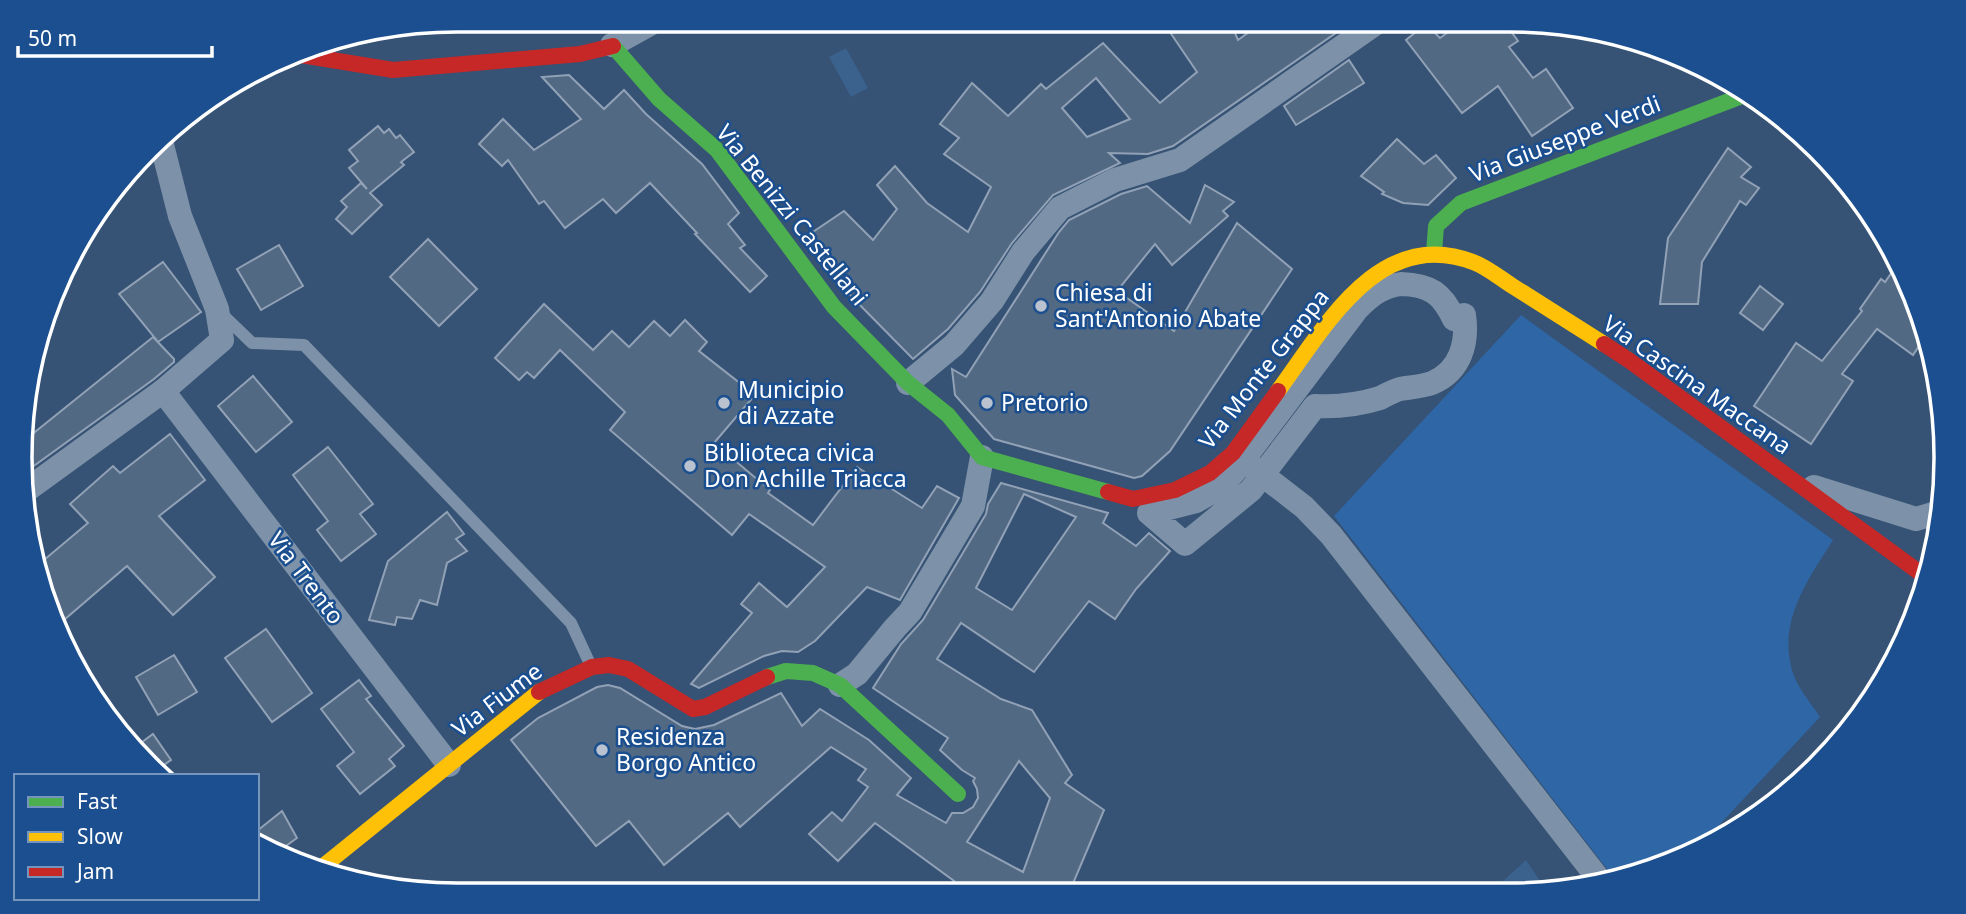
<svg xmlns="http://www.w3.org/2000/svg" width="1966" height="914" viewBox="0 0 1966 914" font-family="'Noto Sans',sans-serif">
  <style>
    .green { fill: #2f66a5 }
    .water { fill: #3b618d }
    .building { fill: #526984; stroke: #92a2b6; stroke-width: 2; fill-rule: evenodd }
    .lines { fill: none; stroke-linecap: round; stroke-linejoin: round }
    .lane { stroke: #7d92a8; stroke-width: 12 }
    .street { stroke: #7d92a8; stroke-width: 24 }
    .fast { stroke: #4caf50; stroke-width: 16 }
    .slow { stroke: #ffc107; stroke-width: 16 }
    .jam { stroke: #c62828; stroke-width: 16 }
    .poi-dot { fill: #b9c2ce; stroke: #1b4f8f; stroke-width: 2.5 }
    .labels { text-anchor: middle; stroke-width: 5; stroke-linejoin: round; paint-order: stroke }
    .street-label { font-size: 23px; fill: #fff; stroke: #1b4f8f }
    .poi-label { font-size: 23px; fill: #fff; stroke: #1b4f8f; text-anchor: start }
    .rim { fill: none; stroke: #fff; stroke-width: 3.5 }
  </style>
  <rect width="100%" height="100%" fill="#365274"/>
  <path class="green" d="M1521,315l312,225c-25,40 -55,80 -41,130 4,16 19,33 28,47l-125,134 -19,11 -62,16 -280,-362z"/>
  <g class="water">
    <polygon points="846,48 868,88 851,97 829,57"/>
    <polygon points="1526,860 1547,891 1511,891 1503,881"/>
  </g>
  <g class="building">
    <path d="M1161,19h68l9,21 29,-21h89l-183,127 -25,8 -39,-1 11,10 -67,32 -41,48 -32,49 -32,37 -35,30 -64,-65 -42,-58 37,-25 29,29 24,-31 -20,-24 18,-19 32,37 41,29 23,-45 -47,-33 15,-16 -19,-14 32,-41 36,33 33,-32 5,5 57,-46 57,60 37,-31zM1096,78l34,41 -43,18 -25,-29z"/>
    <polygon points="1466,19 1502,19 1518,41 1509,47 1533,78 1546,69 1573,108 1532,136 1498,86 1462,113 1406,40 1426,24 1440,38"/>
    <polygon points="1349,60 1364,83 1296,125 1284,106"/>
    <polygon points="569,75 604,109 624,90 646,114 702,164 739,213 728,224 745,245 740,248 767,276 750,292 695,234 697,233 650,183 616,213 603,199 565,228 544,201 539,204 508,160 502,166 479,144 503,119 534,150 581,119 542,77"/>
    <polygon points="378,126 384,133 389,129 396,138 400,135 414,152 401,162 404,165 370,193 382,205 352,234 336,219 347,207 341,201 361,183 367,189 349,168 358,161 349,150"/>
    <polygon points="1397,139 1424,164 1436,155 1456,178 1428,205 1403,203 1382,194 1384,192 1361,176"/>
    <polygon points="1728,148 1751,167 1741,177 1759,188 1746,205 1740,201 1702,262 1698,304 1660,304 1668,238"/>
    <polygon points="1205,185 1234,202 1223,211 1228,216 1172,265 1155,244 1117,291 1174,331 1237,223 1292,269 1170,451 1142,476 1134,478 994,439 955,395 952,369 966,377 1059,232 1069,220 1121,194 1147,186 1190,223"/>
    <polygon points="428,239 477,289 439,326 390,277"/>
    <polygon points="279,245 303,286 261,310 237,269"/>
    <polygon points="163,262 201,312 158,342 119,294"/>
    <polygon points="1897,265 1914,290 1923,340 1913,355 1877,329 1842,374 1853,381 1811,444 1754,406 1796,343 1822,361 1862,311 1860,309 1881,279 1885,282"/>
    <polygon points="1760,286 1783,304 1763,330 1740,313"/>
    <polygon points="544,304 593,350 612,331 629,347 654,321 670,336 685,320 707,342 699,351 755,395 714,443 770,490 768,493 813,525 857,467 922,508 937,486 959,498 900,600 867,587 815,641 798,652 782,651 764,656 699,688 691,684 752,613 741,604 759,583 787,607 825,567 749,514 732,535 610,430 625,412 560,350 534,378 527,372 519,380 495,358"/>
    <polygon points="153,337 174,359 174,362 154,379 24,473 25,440"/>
    <polygon points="253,376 292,422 256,452 218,406"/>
    <polygon points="170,434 205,480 159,516 215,577 173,615 127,566 57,626 38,565 88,523 70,504 113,466 120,473"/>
    <polygon points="328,447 373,504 360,514 376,534 341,561 317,530 328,521 293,475"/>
    <path d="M1001,483l107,30 -5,10 33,23 13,-13 21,18 -34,38 -21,30 -26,-18 -55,71 -73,-49 -24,36 64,40 31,11 40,65 -7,8 39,27 -35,83h-126l11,-12 -79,-58 -37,38 -29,-27 23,-22 10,9 26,-34 -10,-7 8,-11 -35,-22 -91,80 -12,-14 -64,52 -35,-44 -33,25 -85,-106 27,-22 59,-31 11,-2 12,3 62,38 13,3 19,-4 67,-32 21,33 18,-17 49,31 42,38 -14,17 49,28 6,-10h11l10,-6 5,-9 -1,-9 -4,-8 2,-3 -13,-8 -22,-20 8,-12 -75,-50 28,-44 22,-24 63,-106 2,-10zM1024,494l52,23 -64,93 -36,-22zM1019,761l31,37 -27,74 -56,-30z"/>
    <polygon points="447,512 464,534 456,539 467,551 447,563 437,605 420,600 412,619 397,617 395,625 369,620 388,561"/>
    <polygon points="266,629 312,693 272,722 225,658"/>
    <polygon points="174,655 197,692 158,715 136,677"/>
    <polygon points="359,680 371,696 366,699 404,746 389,759 395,766 360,794 337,766 354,752 321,709"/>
    <polygon points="153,734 171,760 155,771 148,767 134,748"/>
    <polygon points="282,811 297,838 276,853 257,840 257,831"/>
  </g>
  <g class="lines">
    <polyline class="lane" points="220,312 252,343 304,345 571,623 590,664"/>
    <g class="street">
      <polyline points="612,45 659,19"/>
      <path d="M1401,284c29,1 41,9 53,35l10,-4c4,27 -3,56 -32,68 -11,4 -21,4 -32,6 -7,2 -14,6 -20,9 -22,7 -43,9 -65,8l-64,84 -66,54 -36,-31 47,-12 21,-12 17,-17 123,-163c14,-14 24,-22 44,-25z"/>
      <polyline points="908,383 954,345 992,301 1023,252 1060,208 1115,180 1180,160 1382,19"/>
      <polyline points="163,391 449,765"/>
      <polyline points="1251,466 1304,507 1331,535 1601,882"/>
      <polyline points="1814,487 1916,519 1936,513"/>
      <polyline points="24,492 163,391 222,340 217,309 180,216 161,141"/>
      <polyline points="840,685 857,674 895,628 910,612 973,506 982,457"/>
    </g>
    <g class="fast">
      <polyline points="613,46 659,99 717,150 834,307 908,383 948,415 982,457 1108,492"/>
      <polyline points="1434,253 1436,226 1461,203 1742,96"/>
      <polyline points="767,677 786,671 813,673 840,685 958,794"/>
    </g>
    <g class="slow">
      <path d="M1278,391c47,-64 101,-165 195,-129 14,5 28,17 41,25 30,19 60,38 90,57"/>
      <polyline points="321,868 539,692"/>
    </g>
    <g class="jam">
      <polyline points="295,54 393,70 580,54 613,46"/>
      <polyline points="1604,344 1630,361 1923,575"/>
      <polyline points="1108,492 1133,499 1175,490 1210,473 1233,453 1278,391"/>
      <polyline points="539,692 592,667 609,665 628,669 693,709 705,707 767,677"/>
    </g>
  </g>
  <g class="poi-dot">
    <circle cx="1041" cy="306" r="7"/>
    <circle cx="724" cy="403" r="7"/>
    <circle cx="987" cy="403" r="7"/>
    <circle cx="690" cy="466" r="7"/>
    <circle cx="602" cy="750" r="7"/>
  </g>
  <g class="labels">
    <g class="street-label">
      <text transform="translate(1565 139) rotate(-21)" y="8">Via Giuseppe Verdi</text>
      <text transform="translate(792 215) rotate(51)" y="8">Via Benizzi Castellani</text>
      <text transform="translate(1264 369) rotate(-52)" y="8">Via Monte Grappa</text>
      <text transform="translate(1697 385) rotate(35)" y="8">Via Cascina Maccana</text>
      <text transform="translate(306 578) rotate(53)" y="8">Via Trento</text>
      <text transform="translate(497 700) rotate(-37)" y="8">Via Fiume</text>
    </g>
    <g class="poi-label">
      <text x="1055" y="301">Chiesa di<tspan x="1055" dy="26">Sant'Antonio Abate</tspan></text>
      <text x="738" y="398">Municipio<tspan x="738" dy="26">di Azzate</tspan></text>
      <text x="1001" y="411">Pretorio</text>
      <text x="704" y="461">Biblioteca civica<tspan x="704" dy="26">Don Achille Triacca</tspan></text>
      <text x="616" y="745">Residenza<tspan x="616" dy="26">Borgo Antico</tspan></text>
    </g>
  </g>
  <path d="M0 0H1966V914H0ZM457 32H1509A425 425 0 0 1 1934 457V458A425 425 0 0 1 1509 883H457A425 425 0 0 1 32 458V457A425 425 0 0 1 457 32Z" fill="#1b4f8f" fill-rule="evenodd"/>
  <path class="rim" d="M457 32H1509A425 425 0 0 1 1934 457V458A425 425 0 0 1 1509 883H457A425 425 0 0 1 32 458V457A425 425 0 0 1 457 32Z"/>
  <rect x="14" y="774" width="245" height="126" fill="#1b4f8f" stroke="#7695bc" stroke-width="2"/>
  <rect x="28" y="797" width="35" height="10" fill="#4caf50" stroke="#7695bc" stroke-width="2"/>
  <text x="77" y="809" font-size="21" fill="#ffffff">Fast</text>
  <rect x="28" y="832" width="35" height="10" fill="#ffc107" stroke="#7695bc" stroke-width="2"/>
  <text x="77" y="844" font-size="21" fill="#ffffff">Slow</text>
  <rect x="28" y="867" width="35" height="10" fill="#c62828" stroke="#7695bc" stroke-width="2"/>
  <text x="77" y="879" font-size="21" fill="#ffffff">Jam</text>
  <path d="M18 46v10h194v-10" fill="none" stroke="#ffffff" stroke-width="3.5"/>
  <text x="28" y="46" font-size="21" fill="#ffffff" stroke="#1b4f8f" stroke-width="5" paint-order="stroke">50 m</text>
</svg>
